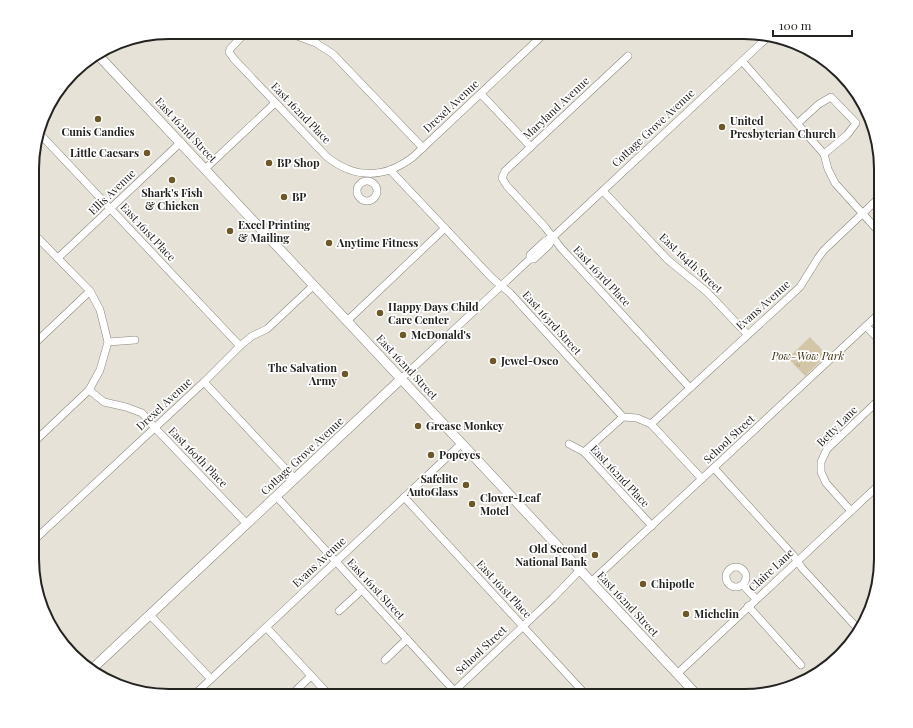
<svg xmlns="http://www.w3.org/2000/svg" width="913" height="728" viewBox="0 0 913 728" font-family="'Playfair Display',serif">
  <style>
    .park { fill: url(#park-tufts) }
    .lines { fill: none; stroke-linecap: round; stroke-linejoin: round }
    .minor-casing { stroke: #89857c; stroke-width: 8 }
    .major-casing { stroke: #89857c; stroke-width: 10 }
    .minor { stroke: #fff; stroke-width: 7 }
    .major { stroke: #fff; stroke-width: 9 }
    .poi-dot { fill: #6d5928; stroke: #fff; stroke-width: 1.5 }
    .labels { text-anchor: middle; stroke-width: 3.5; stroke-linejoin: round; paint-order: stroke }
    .street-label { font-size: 11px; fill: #24231f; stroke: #fff }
    .poi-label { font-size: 11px; font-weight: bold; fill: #24231f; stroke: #fff; text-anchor: start }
    .park-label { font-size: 11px; font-style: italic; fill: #3a2e0d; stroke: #fff }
    .rim { fill: none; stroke: #24231f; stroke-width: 2 }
  </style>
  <defs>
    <pattern id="park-tufts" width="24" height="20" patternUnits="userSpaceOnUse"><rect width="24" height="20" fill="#d3c6a7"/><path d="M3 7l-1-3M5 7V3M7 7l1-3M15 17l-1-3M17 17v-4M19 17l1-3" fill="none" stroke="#b5aa8f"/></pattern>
  </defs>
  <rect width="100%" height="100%" fill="#e6e2d8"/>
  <polygon class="park" points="810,337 827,355 805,376 788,358"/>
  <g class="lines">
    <defs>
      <g id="minor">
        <path d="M246,32l-16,17 -1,3 5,7 92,97c28,23 58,23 87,1l133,-125"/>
        <polyline points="286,32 316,43 333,54 423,148"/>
        <polyline points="415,32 431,34 439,32"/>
        <polyline points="628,56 505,171 502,178 507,186 545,227 561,248 690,388"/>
        <polyline points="742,61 824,154 828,169 835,183 881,234"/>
        <polyline points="481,94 531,147"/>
        <polyline points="798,123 819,104 831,97 856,123 847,135 824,154"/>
        <polyline points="39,133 240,346"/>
        <polyline points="206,168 275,103"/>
        <polyline points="390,170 492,278 510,293 623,417 637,418 651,424 702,479"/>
        <circle cx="367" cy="191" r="10"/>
        <polyline points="603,191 668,260 707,292 747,334"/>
        <polyline points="33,246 40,240"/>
        <polyline points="58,258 181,142"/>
        <polyline points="530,259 534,259 549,245 553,237"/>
        <polyline points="347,321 445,228"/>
        <polyline points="866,326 881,342"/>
        <polyline points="108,342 135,340"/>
        <polyline points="33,345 90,291"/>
        <polyline points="401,379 530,259 530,255 545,241 553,237 769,36"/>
        <polyline points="204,382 295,479"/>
        <polyline points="89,390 104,402 126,407 142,413 155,428 247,524"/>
        <polyline points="651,424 800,287 818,258 824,250 881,196"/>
        <polyline points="33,443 89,390 100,370 108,342 100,310 90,291 33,233"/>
        <polyline points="569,444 584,452 652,526"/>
        <polyline points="584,452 623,417"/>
        <polyline points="714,468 793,555 802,568 859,630"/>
        <polyline points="276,496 459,696"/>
        <polyline points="404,497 587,696"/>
        <polyline points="851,511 826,483 821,472 821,462 827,449 881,398"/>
        <polyline points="32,542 204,382 240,346 252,336 267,329 314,285"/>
        <circle cx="736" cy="577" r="10"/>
        <polyline points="591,582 881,312"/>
        <polyline points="743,585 756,599"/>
        <polyline points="748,606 801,665"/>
        <polyline points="339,611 362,590"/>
        <polyline points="150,615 211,679"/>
        <polyline points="266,627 330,696"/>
        <polyline points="385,660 407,639"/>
        <polyline points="677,674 881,483"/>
        <polyline points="193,696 461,444"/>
        <polyline points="236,696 241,693 246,696"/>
        <polyline points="290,696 311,676"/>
        <polyline points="449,696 553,598 580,570"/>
      </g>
      <g id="major">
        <polyline points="98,55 698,696"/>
        <polyline points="91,670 401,379"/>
      </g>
    </defs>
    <use href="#minor" class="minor-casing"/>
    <use href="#major" class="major-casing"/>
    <use href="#minor" class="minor"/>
    <use href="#major" class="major"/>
  </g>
  <g class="poi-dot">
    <circle cx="98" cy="119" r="4"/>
    <circle cx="722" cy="127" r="4"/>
    <circle cx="147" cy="153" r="4"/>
    <circle cx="269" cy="163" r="4"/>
    <circle cx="172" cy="180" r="4"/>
    <circle cx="284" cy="197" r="4"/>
    <circle cx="230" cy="231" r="4"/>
    <circle cx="329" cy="243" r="4"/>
    <circle cx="380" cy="313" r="4"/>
    <circle cx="403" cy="335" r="4"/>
    <circle cx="493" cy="361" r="4"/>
    <circle cx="345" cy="374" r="4"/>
    <circle cx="418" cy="426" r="4"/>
    <circle cx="431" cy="455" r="4"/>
    <circle cx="466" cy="485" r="4"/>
    <circle cx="472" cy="504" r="4"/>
    <circle cx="595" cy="555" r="4"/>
    <circle cx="643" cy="584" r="4"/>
    <circle cx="686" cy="614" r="4"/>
  </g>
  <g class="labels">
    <g class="street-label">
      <text transform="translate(451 106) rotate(-43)" y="4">Drexel Avenue</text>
      <text transform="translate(556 108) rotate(-43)" y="4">Maryland Avenue</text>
      <text transform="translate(301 113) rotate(46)" y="4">East 162nd Place</text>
      <text transform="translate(653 128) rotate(-43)" y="4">Cottage Grove Avenue</text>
      <text transform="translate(186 130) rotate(47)" y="4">East 162nd Street</text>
      <text transform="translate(112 192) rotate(-44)" y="4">Ellis Avenue</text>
      <text transform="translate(148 232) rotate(47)" y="4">East 161st Place</text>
      <text transform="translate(691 263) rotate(43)" y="4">East 164th Street</text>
      <text transform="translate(602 276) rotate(47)" y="4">East 163rd Place</text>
      <text transform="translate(763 305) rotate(-42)" y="4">Evans Avenue</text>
      <text transform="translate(552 323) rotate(48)" y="4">East 163rd Street</text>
      <text transform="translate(407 367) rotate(47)" y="4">East 162nd Street</text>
      <text transform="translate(164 404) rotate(-43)" y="4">Drexel Avenue</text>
      <text transform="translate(837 426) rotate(-45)" y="4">Betty Lane</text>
      <text transform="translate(729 439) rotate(-43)" y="4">School Street</text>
      <text transform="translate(302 456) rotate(-43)" y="4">Cottage Grove Avenue</text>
      <text transform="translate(198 457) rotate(46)" y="4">East 160th Place</text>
      <text transform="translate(620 476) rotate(47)" y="4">East 162nd Place</text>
      <text transform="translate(319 562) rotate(-43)" y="4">Evans Avenue</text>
      <text transform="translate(771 570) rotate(-43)" y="4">Claire Lane</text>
      <text transform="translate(376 589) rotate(47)" y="4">East 161st Street</text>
      <text transform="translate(504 589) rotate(47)" y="4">East 161st Place</text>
      <text transform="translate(628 604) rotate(47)" y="4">East 162nd Street</text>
      <text transform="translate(481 650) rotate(-43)" y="4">School Street</text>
    </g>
    <g class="poi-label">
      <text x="730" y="125">United<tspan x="730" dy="13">Presbyterian Church</tspan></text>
      <text x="98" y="136" text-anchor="middle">Cunis Candies</text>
      <text x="139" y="157" text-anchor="end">Little Caesars</text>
      <text x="277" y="167">BP Shop</text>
      <text x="172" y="197" text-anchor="middle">Shark's Fish<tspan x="172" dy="13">&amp; Chicken</tspan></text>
      <text x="292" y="201">BP</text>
      <text x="238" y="229">Excel Printing<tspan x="238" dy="13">&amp; Mailing</tspan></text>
      <text x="337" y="247">Anytime Fitness</text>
      <text x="388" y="311">Happy Days Child<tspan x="388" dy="13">Care Center</tspan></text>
      <text x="411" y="339">McDonald's</text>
      <text x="501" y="365">Jewel-Osco</text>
      <text x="337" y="372" text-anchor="end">The Salvation<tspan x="337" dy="13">Army</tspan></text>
      <text x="426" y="430">Grease Monkey</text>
      <text x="439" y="459">Popeyes</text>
      <text x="458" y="483" text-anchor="end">Safelite<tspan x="458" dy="13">AutoGlass</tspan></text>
      <text x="480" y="502">Clover-Leaf<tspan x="480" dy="13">Motel</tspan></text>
      <text x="587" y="553" text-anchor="end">Old Second<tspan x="587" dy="13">National Bank</tspan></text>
      <text x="651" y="588">Chipotle</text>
      <text x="694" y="618">Michelin</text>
    </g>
    <g class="park-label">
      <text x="808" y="360">Pow-Wow Park</text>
    </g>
  </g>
  <path d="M0 0H913V728H0ZM169 39H744A130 130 0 0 1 874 169V559A130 130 0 0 1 744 689H169A130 130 0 0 1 39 559V169A130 130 0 0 1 169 39Z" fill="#fff" fill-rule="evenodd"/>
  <path class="rim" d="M169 39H744A130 130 0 0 1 874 169V559A130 130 0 0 1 744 689H169A130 130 0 0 1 39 559V169A130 130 0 0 1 169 39Z"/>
  <path d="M773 30v6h79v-6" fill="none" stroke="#24231f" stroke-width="2"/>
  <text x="779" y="30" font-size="12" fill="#24231f" stroke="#ffffff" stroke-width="3" paint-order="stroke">100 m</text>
</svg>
